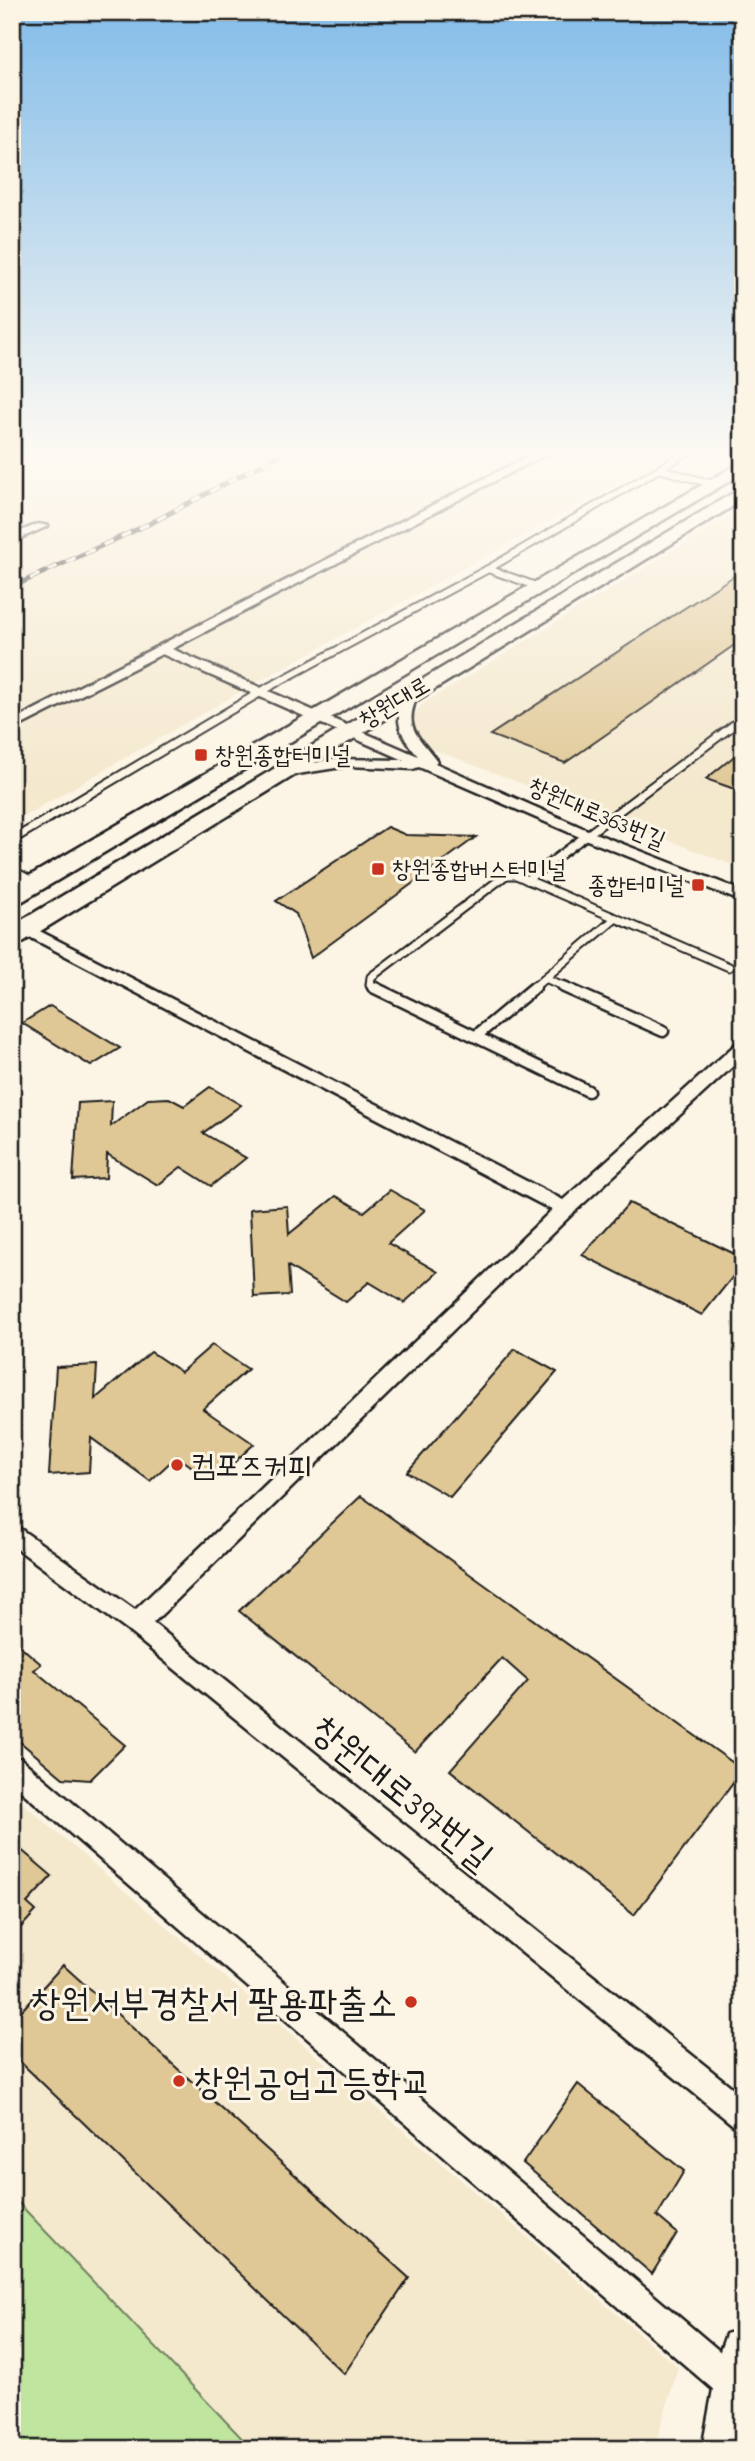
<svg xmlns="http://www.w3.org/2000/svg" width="755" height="2461" viewBox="0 0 755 2461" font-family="'Indie Flower','Poor Story',sans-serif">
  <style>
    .built { fill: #f4e8cd }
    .green { fill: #c0e59f; stroke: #6e805e; stroke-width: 2 }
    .building { fill: #e0c896; stroke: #1c1c1c; stroke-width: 2 }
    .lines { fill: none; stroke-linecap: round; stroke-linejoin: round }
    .service-far2-casing { stroke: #1c1c1c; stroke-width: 10 }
    .service-far1-casing { stroke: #1c1c1c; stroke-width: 11 }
    .service-casing { stroke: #1c1c1c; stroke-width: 15 }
    .minor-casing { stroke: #1c1c1c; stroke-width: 5 }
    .secondary-casing { stroke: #1c1c1c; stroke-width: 5 }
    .primary-casing { stroke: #1c1c1c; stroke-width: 5 }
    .service-far2 { stroke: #fcf5e5; stroke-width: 6 }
    .service-far1 { stroke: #fcf5e5; stroke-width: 7 }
    .service { stroke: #fcf5e5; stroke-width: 10 }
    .minor { fill: #fcf5e5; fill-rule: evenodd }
    .secondary { fill: #fcf5e5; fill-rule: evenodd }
    .primary { fill: #fcf5e5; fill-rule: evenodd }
    .rail-casing { stroke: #1c1c1c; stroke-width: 5 }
    .rail { stroke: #fcf5e5; stroke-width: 3.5; stroke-dasharray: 10; stroke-linecap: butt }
    .poi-dot { fill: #c8321e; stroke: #fcf5e5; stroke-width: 2.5 }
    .labels { text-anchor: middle; stroke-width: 6; stroke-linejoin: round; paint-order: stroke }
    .far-street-label { font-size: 24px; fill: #1c1c1c; stroke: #fcf5e5 }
    .far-poi-label { font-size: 24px; fill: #1c1c1c; stroke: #fcf5e5; text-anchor: start }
    .poi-label { font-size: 30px; fill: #1c1c1c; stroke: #fcf5e5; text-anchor: start }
    .near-street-label { font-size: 37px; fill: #1c1c1c; stroke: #fcf5e5 }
    .near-poi-label { font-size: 37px; fill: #1c1c1c; stroke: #fcf5e5; text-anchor: end }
  </style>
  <rect width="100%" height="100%" fill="#fcf5e5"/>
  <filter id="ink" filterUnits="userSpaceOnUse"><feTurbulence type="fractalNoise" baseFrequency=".0143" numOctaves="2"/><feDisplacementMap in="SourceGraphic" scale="14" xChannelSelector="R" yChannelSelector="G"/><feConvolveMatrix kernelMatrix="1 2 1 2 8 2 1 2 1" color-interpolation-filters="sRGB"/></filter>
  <g filter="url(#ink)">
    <g class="built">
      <polygon points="12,450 678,450 238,693 12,823"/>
      <polygon points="743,508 743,869 427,747 416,731 412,719 421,705"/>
      <polygon points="12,1794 678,2367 654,2449 12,2449"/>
    </g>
    <polygon class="green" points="12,2196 252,2449 12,2449"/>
    <g class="building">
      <polygon points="743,570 743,639 565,763 490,735"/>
      <polygon points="743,749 743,792 706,779"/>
      <polygon points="387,827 406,835 476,837 311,958 296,914 276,901"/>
      <polygon points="50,1006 120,1048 91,1066 22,1023"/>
      <polygon points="210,1087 241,1105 203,1133 246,1158 211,1186 181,1167 158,1185 107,1154 106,1178 73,1180 78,1103 112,1101 111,1126 148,1099 169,1098 184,1106"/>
      <polygon points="390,1190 425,1210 388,1243 438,1272 404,1303 369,1282 346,1302 288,1266 290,1295 254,1297 250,1209 287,1206 289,1234 336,1196 364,1212"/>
      <polygon points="629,1203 743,1258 743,1264 702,1315 582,1255"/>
      <polygon points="212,1345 248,1369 203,1409 254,1444 213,1482 177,1456 150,1481 91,1438 89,1472 49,1475 56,1367 97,1365 95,1399 151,1352 181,1372"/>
      <polygon points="515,1349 557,1372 450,1497 407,1472"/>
      <polygon points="361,1496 743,1770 634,1915 450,1770 528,1681 502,1658 415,1752 239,1611"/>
      <polygon points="12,1639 41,1664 34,1670 125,1745 90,1780 63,1778 12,1735"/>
      <polygon points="12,1842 52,1876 27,1903 36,1911 12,1937"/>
      <polygon points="63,1965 409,2278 344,2374 12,2054 12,2021"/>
      <polygon points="578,2084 684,2171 657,2216 677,2233 652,2274 523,2163"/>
    </g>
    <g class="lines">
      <defs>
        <g id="service-far2">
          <polyline points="659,469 690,450"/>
          <polyline points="488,569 659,469 712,484"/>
          <polyline points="267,688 488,569 539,587"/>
        </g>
        <g id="service-far1">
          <polyline points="12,840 271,686"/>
          <polyline points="12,870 36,883"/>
          <polyline points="527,880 743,718"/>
          <polyline points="545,978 568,988"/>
          <polyline points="377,988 370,985 371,977 506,875 516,875 729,967"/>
          <polyline points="533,988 616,918"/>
        </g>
        <g id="service">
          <polyline points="373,987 588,1091"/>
          <polyline points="564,987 663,1031"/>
          <polyline points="476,1036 535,987"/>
        </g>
        <g id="minor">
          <path d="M540,450h14l-382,199 246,107c-20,-23 -25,-38 -12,-66l12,-3 2,3c-18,37 -5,42 17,71l-2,2 157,69 151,59v11l-161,-64 -163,-71 -6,2 -65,-3 -69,11v-6l53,-12 72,1 -242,-106 -150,76v-9z"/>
          <polygon points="38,524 48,526 12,542 12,535"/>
          <polygon points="26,924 563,1200 737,1043 743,1042 743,1057 572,1214 153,1623 743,2096 743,2130 733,2125 128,1631 12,1545 12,1523 135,1610 552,1210 20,932 20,926"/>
          <polygon points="12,1755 21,1759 743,2371 743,2399 735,2402 723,2398 12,1783"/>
        </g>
        <polygon id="secondary" points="743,2328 743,2449 702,2449 720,2351 726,2334"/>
        <g id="primary">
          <polygon points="743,461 743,473 21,902 12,904 12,886"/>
          <polygon points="743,487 743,500 21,943 12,945 12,926"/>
        </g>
      </defs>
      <use href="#service-far2" class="service-far2-casing"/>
      <use href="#service-far1" class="service-far1-casing"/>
      <use href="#service" class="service-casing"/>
      <use href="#minor" class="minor-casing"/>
      <use href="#secondary" class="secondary-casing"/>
      <use href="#primary" class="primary-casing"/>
      <use href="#service-far2" class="service-far2"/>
      <use href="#service-far1" class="service-far1"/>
      <use href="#service" class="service"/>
      <use href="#minor" class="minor"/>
      <use href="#secondary" class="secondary"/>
      <use href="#primary" class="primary"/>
      <defs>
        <polyline id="rail" points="12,587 151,523 289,450"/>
      </defs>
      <use href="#rail" class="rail-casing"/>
      <use href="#rail" class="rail"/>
    </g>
  </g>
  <linearGradient id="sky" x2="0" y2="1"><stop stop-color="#83bce9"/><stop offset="0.57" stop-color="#fefaf3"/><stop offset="1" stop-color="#fefaf3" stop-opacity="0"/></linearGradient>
  <rect width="755" height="795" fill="url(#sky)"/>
  <g class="poi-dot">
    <rect x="194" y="748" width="14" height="14" rx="3.5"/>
    <rect x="371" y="862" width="14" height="14" rx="3.5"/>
    <rect x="691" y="878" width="14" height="14" rx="3.5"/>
    <circle cx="177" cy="1465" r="7"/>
    <circle cx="411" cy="2002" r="7"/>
    <circle cx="179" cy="2081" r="7"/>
  </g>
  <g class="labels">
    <g class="far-street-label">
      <text transform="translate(394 702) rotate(-31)" y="8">창원대로</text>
      <text transform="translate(597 813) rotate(23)" y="8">창원대로363번길</text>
    </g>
    <g class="far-poi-label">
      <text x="215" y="763">창원종합터미널</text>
      <text x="392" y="877">창원종합버스터미널</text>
      <text x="684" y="893" text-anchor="end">종합터미널</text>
    </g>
    <g class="poi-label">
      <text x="191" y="1475">컴포즈커피</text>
    </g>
    <g class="near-street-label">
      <text transform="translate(403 1792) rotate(39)" y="13">창원대로397번길</text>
    </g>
    <g class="near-poi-label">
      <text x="397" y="2015">창원서부경찰서 팔용파출소</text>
      <text x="193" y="2094" text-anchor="start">창원공업고등학교</text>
    </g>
  </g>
  <rect width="755" height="2461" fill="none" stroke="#fcf5e5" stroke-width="42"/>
  <rect x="21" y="21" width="713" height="2419" fill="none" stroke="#1c1c1c" stroke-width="2.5" filter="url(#ink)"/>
</svg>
